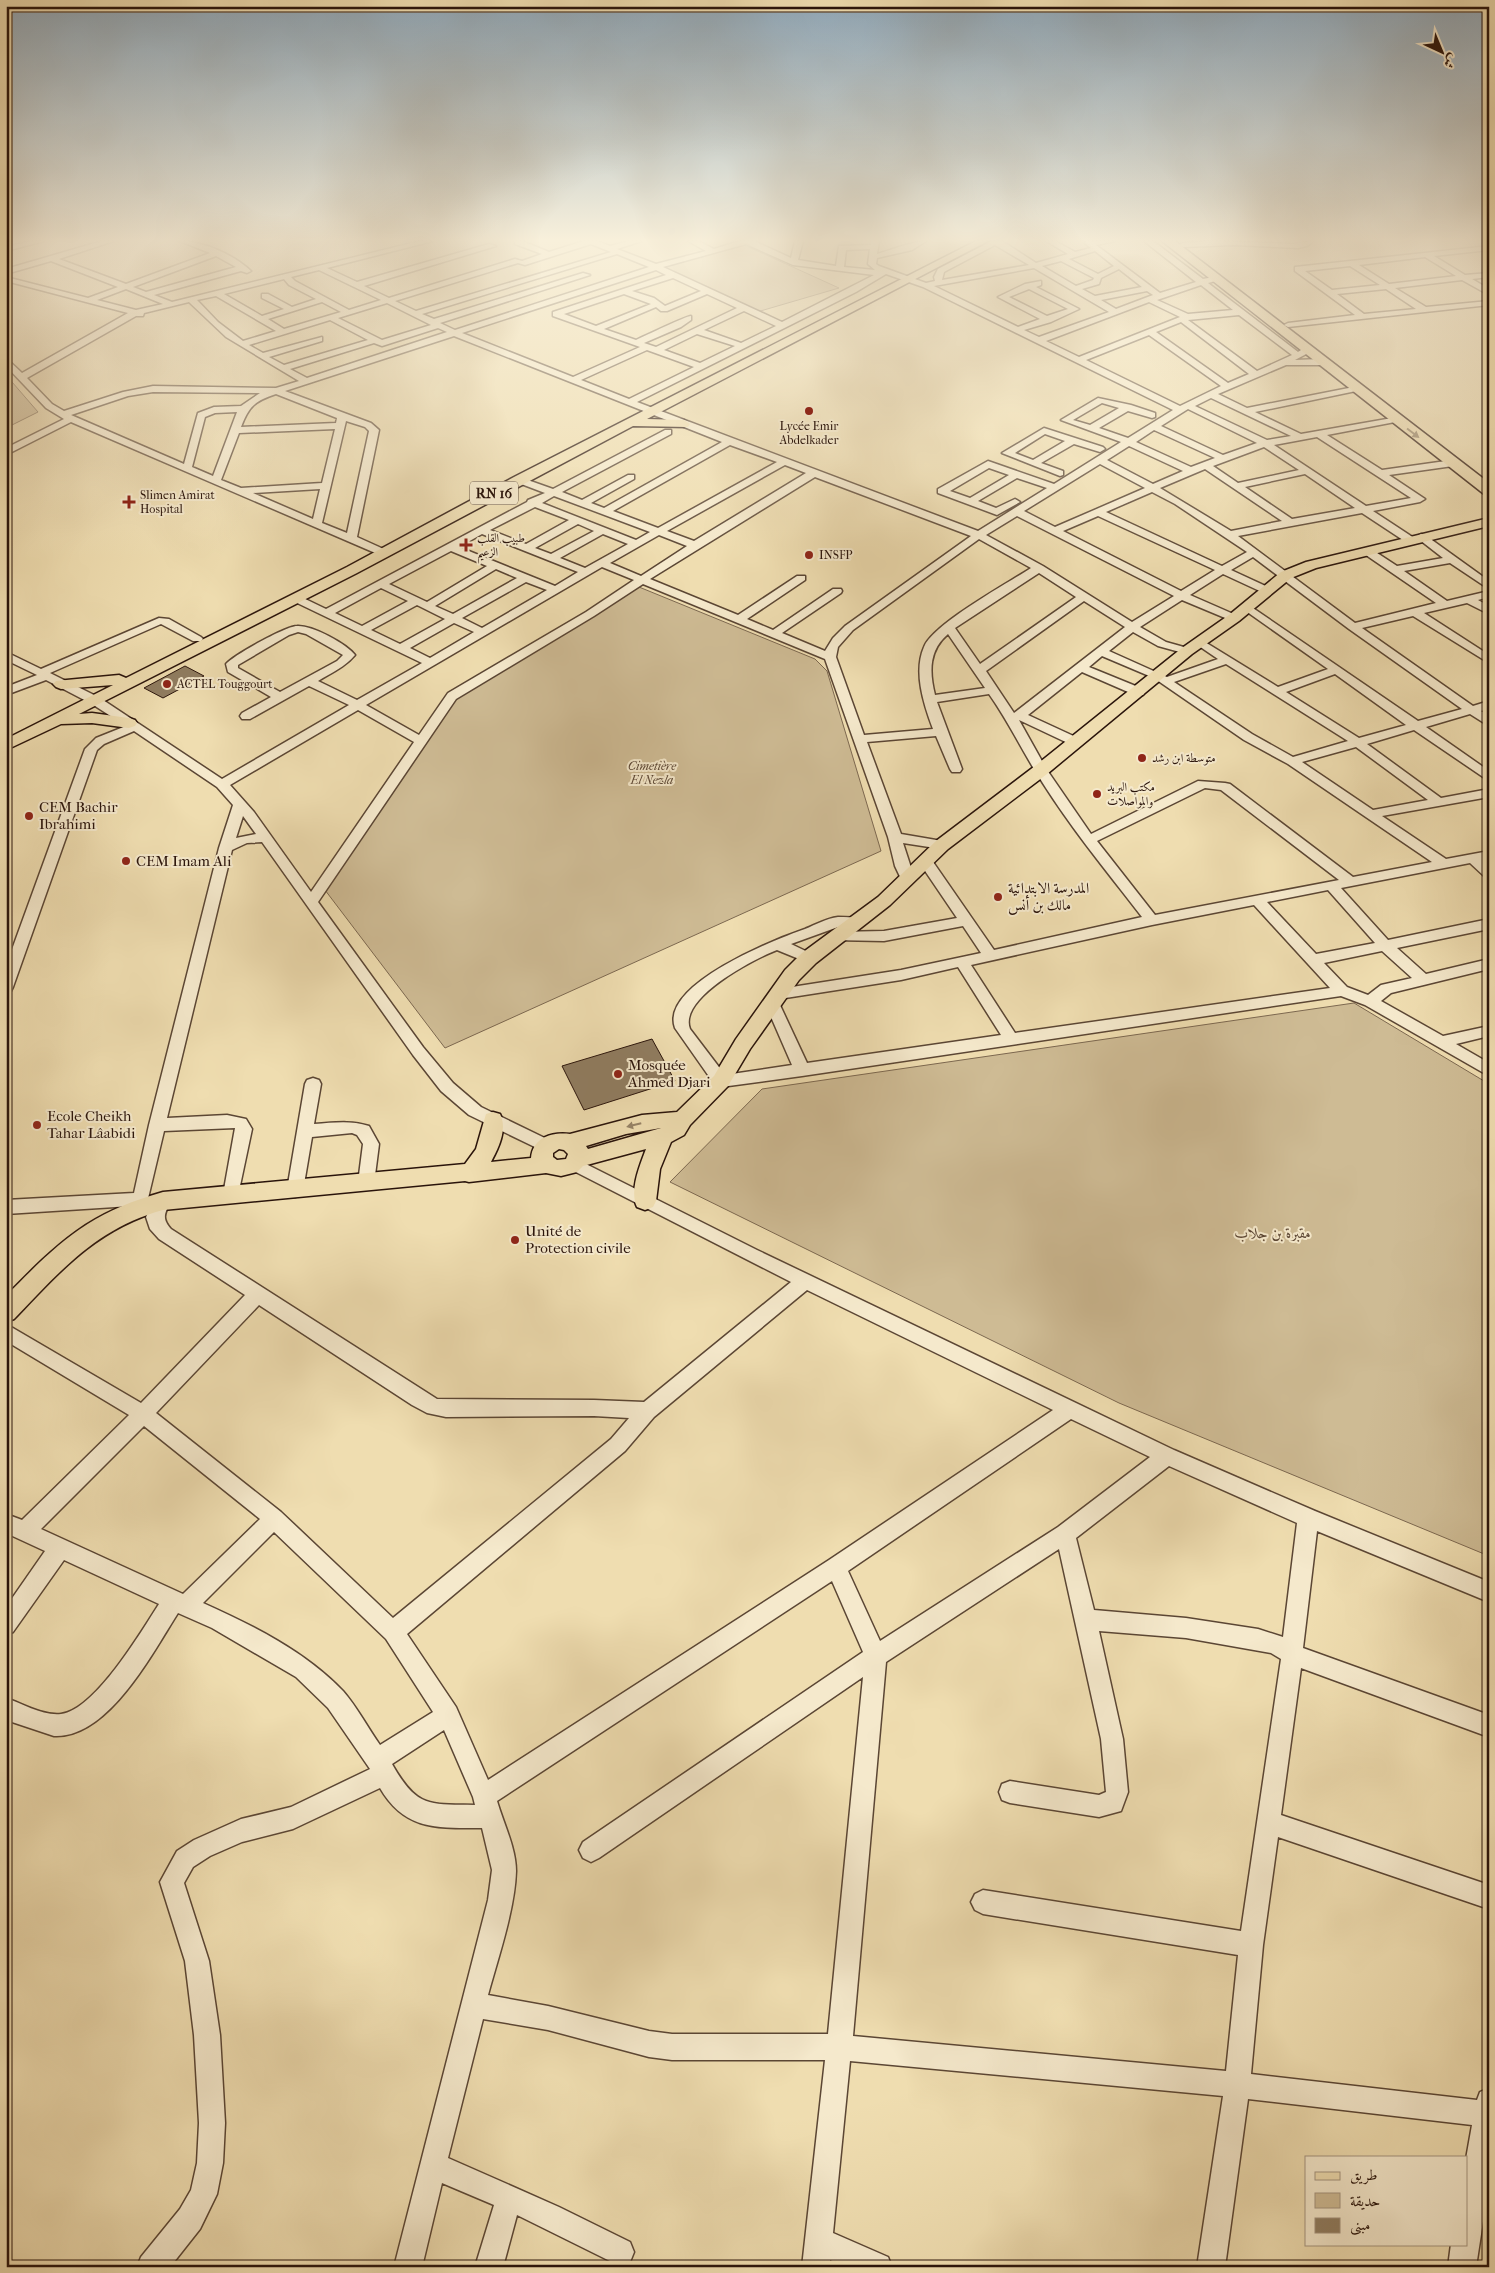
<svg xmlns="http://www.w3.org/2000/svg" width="1495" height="2273" viewBox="0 0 1495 2273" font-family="'IM FELL French Canon',Amiri,serif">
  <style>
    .green { fill: #cebb94; stroke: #7c6850 }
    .building { fill: #907d61; stroke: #2a140b }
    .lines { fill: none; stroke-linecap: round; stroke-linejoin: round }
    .minor-casing { stroke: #5b4634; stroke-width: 3 }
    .major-casing { stroke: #2a140b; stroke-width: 3 }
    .highway-casing { stroke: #2a140b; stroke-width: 3 }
    .minor { fill: #f5e9cc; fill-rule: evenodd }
    .major { fill: #efddb0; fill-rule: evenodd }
    .highway { fill: #efddb0; fill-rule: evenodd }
    .oneway { fill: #968366 }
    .poi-dot { fill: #8f2418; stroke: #f5e9cc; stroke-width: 2 }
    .labels { text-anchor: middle; stroke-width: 4; stroke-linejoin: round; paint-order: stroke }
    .far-poi-label { font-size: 12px; fill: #2a140b; stroke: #f5e9cc; text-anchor: start }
    .far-park-label { font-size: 12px; font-style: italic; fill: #5b4634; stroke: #f5e9cc }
    .shield { fill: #f5e9cc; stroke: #675445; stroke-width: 1 }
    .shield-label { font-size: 14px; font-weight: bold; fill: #2a140b }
    .poi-label { font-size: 15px; fill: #2a140b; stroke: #f5e9cc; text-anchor: start }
    .park-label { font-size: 15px; font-style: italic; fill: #5b4634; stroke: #f5e9cc }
  </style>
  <rect width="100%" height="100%" fill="#efddb0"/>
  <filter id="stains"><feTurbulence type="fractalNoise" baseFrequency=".004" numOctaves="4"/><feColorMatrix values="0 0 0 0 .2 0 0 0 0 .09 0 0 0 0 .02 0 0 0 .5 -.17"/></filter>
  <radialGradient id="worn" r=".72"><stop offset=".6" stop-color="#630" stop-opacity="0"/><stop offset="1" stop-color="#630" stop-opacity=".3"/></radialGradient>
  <g class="green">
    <polygon points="742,244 839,288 757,312 661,266"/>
    <polygon points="6,375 38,412 6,428"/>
    <polygon points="639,587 815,659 827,671 881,851 445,1048 325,890 455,699"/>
    <polygon points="1354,1003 1489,1084 1489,1556 1119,1403 670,1182 762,1089"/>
  </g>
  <g class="building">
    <polygon points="185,666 204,676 163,698 144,688"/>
    <polygon points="652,1039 675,1081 584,1110 562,1066"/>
  </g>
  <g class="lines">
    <defs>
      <g id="minor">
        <polygon points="31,241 44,241 6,251 6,247"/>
        <path d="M102,241h12l-55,18 67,25 84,-31 -30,-12c23,0 54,14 71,30l-4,2 -6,-2 -87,24 18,7 248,-61h13l-106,27 30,14 132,-38 7,2 -132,40 25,12 126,-39 7,2 20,-7 -27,-10v-3h7l27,11 35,-11h13l13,5 19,-5h13l-25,8 39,15 50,-13 -18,-10h10l16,8 26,-8h14l37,17 4,-17h8l-5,19 38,6 3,-20 32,-1v-4h8l-2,13c14,-4 37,-13 49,-13l-14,9 -35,8 -1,6 3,2 47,17 9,-2 -1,-4 4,-8 54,-28h10l34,22 32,-9 -22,-13h9l20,11 16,-4 -6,-5 1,-2h29l-19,4 64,48 36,-11 -52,-41h9l50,38 16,-3v4l-11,3 90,69 6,-4h6v4l-15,8 26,-1 4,3 -4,3h-35l-68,29 29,14 112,-22v4l-3,1 -101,21 46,22 97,-17v4l-3,1 -68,13 55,35 71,-10 5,3 -5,3 -64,9 36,24 -5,3 -47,9 41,27v4h-8l-44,-29 -124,23 117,87 81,-20 -73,-50v-4h8l26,17 46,-8 -27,-21 5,-3 4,1 64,46v8l-39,-26 -46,8 43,30 42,-10v6l-11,3 11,6v8l-22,-11 -43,10 65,42v8l-76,-47 -51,12 111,78 16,-5v8l-8,2 8,5v10l-19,-12 -44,13 63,44v10l-75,-51 -47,14 74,54 48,-9v8l-107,19 64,43 43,-8v8l-6,1 6,5v12l-5,-1 -14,-13 -129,25 47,52 101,-21v10l-92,19 29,26 63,-15v10l-98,24 -10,8 62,35 46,-10v10l-33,8 33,19v13l-124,-71 -24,-9 -539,80 -81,11 -6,-2 -40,-57c-16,-43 101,-89 130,-99 10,-4 22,-11 33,-12 7,0 16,0 23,2l2,3 -2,3 -23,2 -47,17 23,11 2,3 -2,3h-10l-27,-11c-23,9 -99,48 -87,79l35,46 67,-10 -27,-62 2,-4h10l2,4 28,60 194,-28 -43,-68 -57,13 -122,19 -5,-1 -2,-4 2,-4 5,-1 122,-19 80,-17 -18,-27 -79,15 -52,-1 -2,-3 2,-3 5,-2 47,-1 73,-13 -38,-56 2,-3h10l63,91 148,-33c-37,-48 -76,-95 -108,-148 -15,-25 -28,-51 -45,-75l-52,8 25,67 -2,3h-8l-2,-3 -14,-33 -69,6 34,92 41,7 7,4 -7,4 -39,-6 12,37 -7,4 -5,-1 -8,-17 -7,-29 -63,-178 -182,-75 -49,32 -138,83 -138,203 105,145 30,36 28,24 72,35 2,4 -2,4 -6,2 -6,-2 -72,-35 -28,-24 -28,-36 -151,-213 -15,1 -15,7 -65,268 60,-3 19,4 6,10 -15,71 -6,2 -6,-2 -2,-5 12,-67 -71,3 -19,80 -6,2 -6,-2 -2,-5 -125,8v-14l128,-7 15,-68 70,-277 14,-43 -16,-18 -83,-56 -30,13 -7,6 -84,237 -2,4 -5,1v-26l79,-217 11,-11 30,-12 -34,-22 -46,-24 -40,15v-8l31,-12 -31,-15v-8l35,17 118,-51 10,1 32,18 2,2 -2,2h-8l-32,-17 -111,49 50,25 122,81 127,-74 -40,-19 -59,33h-8l-2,-3 2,-3 29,-16 -43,-25 -2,-8c8,-9 60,-38 71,-38 15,-1 50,18 58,29 -10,12 -24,18 -37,26l39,19 65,-37 -131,-63 -1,-2 1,-2h8l27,13 201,-107 1,-2 17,-7 -29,-11v-4h6l31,11 112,-59h6v4l-109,58 20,8 46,-25h6v4l-43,24 13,5 118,-66 -268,-106 -169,55 86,32 8,7 -22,107 31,14v4h-8l-309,-133 -65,33v-7l58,-29 -18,-11 -40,-42v-8l16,15 106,-60 -122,-32v-4l82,21 30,-11 -67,-26 -45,13v-5zM591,244l20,8 -195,59 -21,-10 123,-38 7,2zM746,244l47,21 81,10 -92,47 -119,-55zM995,245l34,20 -87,15 2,-8zM870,249l-2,15 7,6 -31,-3 2,-17zM1095,251l19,15 -16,8 -29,-15zM617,254l32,13 -194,63 -15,-7 150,-48 -7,-2 -149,46 -12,-5zM216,256l20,11 -90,25 -13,-5zM1061,261l33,17 -1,2 -17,6 -34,-20zM1034,268l75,44 -70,25 -15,-7 27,-8 28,-13 -43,-22 5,-2v-4l-16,3 -27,13 42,22 -22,8 -84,-41zM1119,269l23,18 -47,9 -13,-7 17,-5 2,-6zM319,270l62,30 -32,10 -54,-29 -4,-4zM656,270l10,5 -113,37v4l87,31 -67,30 -111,-44zM886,274l37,13 250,123 -45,28 -29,-10 29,-17 24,7 3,-1v-4l-24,-8 -33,-7 -37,22 60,22 -67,42 -66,-23 -50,28v4l59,22 23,-13 -5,-3 -19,9 -18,-7 39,-23 30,10 -69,43 -341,-129 219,-110zM673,278l28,13 -36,15 -11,-8 -22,-7zM284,279l5,6 27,14 -24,8 -24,-13h-6v4l22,11 -22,7 -38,-22zM1201,285l32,25 -45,4 -31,-14zM126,289l37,15 -27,6 -39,-10zM1029,289l39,20 -21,7 -38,-19zM1147,291l6,4 -37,14 -15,-9zM624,294l27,10 -55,22 -32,-12zM707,294l30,14 -81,39 -12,-4 37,-16 10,-7v-4c-5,0 -46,20 -55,24l-32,-11 52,-22 5,4h6zM216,296l60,35 -33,10 -25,-19 -21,-22zM189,302l37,35 73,44 -23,7 -123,-2 -30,6 -59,19 -12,-7 -25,-26 109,-62h7l1,-3zM322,302l19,10 -57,17 -16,-10zM1149,302l31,15 -101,40 -33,-16zM387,303l44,22 -49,15 -44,-22zM744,311l32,15 -35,17 -37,-13zM1239,315l53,40 -35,16 -69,-51zM330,320l38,20 -84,25 -15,-8 53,-16v-4l-59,16 -14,-8zM1181,322l68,52 -21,9 -72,-51zM438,328l9,4 -140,46 -17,-9 84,-26 8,3zM697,334l38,12 -35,17 -36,-13zM1149,335l72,51 -41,20 -94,-46zM647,350l47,17 -65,32 -48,-19zM153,392l107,1 -19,13 -27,1 -16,6 -14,51 -113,-49 57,-19zM276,394l61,24 -1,5 -95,4c8,-21 14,-26 35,-33zM1211,398l80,38 -24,4 -72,-34zM1102,403l17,5 -29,17 -17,-5zM1188,409l69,34 -34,12 -62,-29zM237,412l-24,64 -21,-9 13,-50 10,-4zM346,421l19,6 4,4 -22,102 -25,-10zM335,429l-13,54 -81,5 -20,-8 18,-47zM1154,430l61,28 -24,9 -55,-25zM1317,437l94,61 -45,8 -92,-61zM730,445l47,17 -119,66 -45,-17zM1129,446l54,25 -30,13 -46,-24zM1264,447l35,23 -61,13 -25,-17zM1100,464l45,24 -90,39 -31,-16zM785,465l21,8 -112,68 -27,-10zM989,468l20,7 -39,23 -20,-7zM1205,469l77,52 -51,10 -71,-43zM1305,474l50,34 -63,11 -47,-32zM815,477l156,59 -126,90 -12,12 -8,13 -43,-18 59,-40 1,-2 -1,-2h-8l-60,41 -26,-11 58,-39v-4h-8l-59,39 -88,-36zM320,489l-7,30 -60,-26zM1152,492l23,12 72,48 -25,14 -116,-54zM554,496l96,36 -14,8 -94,-37zM535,507l34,13 -43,24 -36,-14zM1017,516l157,80 -42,26 -89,-56 -57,-31zM1098,516l117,54 -34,21 -118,-60zM578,524l16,7 -43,23 -16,-6zM482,534l96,38 -23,14 -96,-39zM603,534l25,10 -43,24 -25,-10zM659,535l28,11 -46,30 -31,-13zM979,539l52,29c-23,15 -98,56 -107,79 -11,25 0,58 9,82l-69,6 -28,-78 2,-10 15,-17zM451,551l36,15 -60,36 -38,-18zM1253,557l96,72 113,80 -44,12 -171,-117 -6,3 2,2 85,60 -50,18 -78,-48 -6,3 2,2 22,15 -51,18 -58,-26 24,-19 25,14 29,8 4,-1 2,-2 -2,-2 -25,-7 -26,-15 42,-27 48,20h8l2,-2 -2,-2 -48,-21 33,-21 41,19h8l1,-2 -1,-2 -41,-19zM602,567l32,13 -48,32 -138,81 -29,42 -53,-30zM496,569l21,9 -64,36 -18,-8zM1039,573l37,24 -96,67 -25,-36zM526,582l21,8 -65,38 -20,-10zM381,588l27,13 -46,25 -27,-13zM1084,601l41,26 -111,86 -28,-42zM417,605l28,14 -45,25 -29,-14zM454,623l20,9 -44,26 -20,-10zM298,632l8,2 37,21 -6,6 -57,31 -42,-24v-3l51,-30zM948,634l37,54 -50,7c-6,-24 -6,-45 13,-61zM1102,656l52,22 90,62 44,24 144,98 -79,15 -123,-93 -5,-1 -27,-2 -107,53 -44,-64 -28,-50 53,25h8l2,-3 -2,-3 -52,-24 54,-43 53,23h8l2,-3 -2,-3 -54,-22zM1226,664l122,77 -55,16 -41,-23 -78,-52zM1335,674l71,51 -47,13 -73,-46zM358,710l56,32 -103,150 -57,-80 -24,-27zM1356,747l72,53 -55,10 -71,-48zM1205,788l16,2 118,90 -184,35 -58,-74zM243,816l13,18 -20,4zM1328,890l47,53 -59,11 -49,-52zM1254,905l76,83 -315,45 -44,-68 181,-40zM1382,951l30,27 -31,7 -13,10 -21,-8 -23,-24z"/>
        <polygon points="1213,241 1294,244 1313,241 1307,246 1298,248 1234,245 1183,247 1179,245 1183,243"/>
        <path d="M1489,246v4l-55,6 31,19 24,-2v4l-17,2 17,10v6l-27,-15 -67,8 31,19 63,-6v4l-201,22 -4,-2 4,-2 67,-8 -60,-44v-4zM1425,257l31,19 -67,8 -30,-19zM1350,266l30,19 -48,5 -27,-19zM1386,289l30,20 -52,5 -27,-20z"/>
        <path d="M1044,428l59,19 2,2 -5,3 -26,-8 -33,19 22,8v4l-3,1 -58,-23zM1045,434l20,7 -32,19 -18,-7z"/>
        <path d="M313,1078l6,2 2,4 -7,40c19,-1 36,-4 55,2l10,18 -5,39 -2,5 -6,1 -6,-1 -2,-5 5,-39 -6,-9 -5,-2 -40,4 -9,53 -2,5 -6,2 -6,-2 -2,-5 18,-106 2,-4z"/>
        <path d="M574,1158l183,92 417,200 141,61 174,71v20l-172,-71 -14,117 186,67v22l-188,-69 -20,147 208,70v24l-211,-72 -15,108 -12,129 226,26 3,-8 9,-4v94l-13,85h-28l3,-23h15v-85l6,-34 -224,-26 -23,168h-28l26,-171 -373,-35 -17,172 55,24 4,10h-46l-16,-7v7h-28l23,-207h-153l-23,-3 -101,-27 -65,-11 -35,139 111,49 71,35 4,10 -4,10 -10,4 -103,-51 -14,52h-28l19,-62 -52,-22 -20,84h-28l94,-367 4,-30 -10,-42c-44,0 -77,3 -102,-40l-87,41 -51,13 -32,14 -17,11 -9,16 25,78 11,74 5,88 -2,40 -6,31 -17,35 -30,38h-33l4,-10 39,-48 11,-19 6,-27 2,-40 -5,-88 -9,-74 -25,-79 17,-31 17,-11 47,-21 50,-12 79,-38 -42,-61 -32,-31 -84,-49 -34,-15c-25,39 -70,126 -124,123l-48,-16v-22c17,6 37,18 55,16 34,-4 80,-82 98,-110l-95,-44 -51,72 -7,3v-28l39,-56 -39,-18v-19l16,6 107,-105 -123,-74v-17l135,79 104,-108 -86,-56 -9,-10 -4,-12 11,-21 6,-2 6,2 2,5c-6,12 -10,17 0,28l266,170 157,1 50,2 147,-120 -223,-114 -2,-4 2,-4zM807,1290l246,120 -224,150 -341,220 -32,-73 -49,-73 218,-183 29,-34zM259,1305l153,100 15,8 19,4 148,-1 35,2 -18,21 -218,179 -112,-106 -125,-99zM1071,1419l79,38 -92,70 -178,114 -32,-70zM144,1426l116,93 -77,75 -142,-65zM1169,1466l128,57 -14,114 -25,-8 -72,-11 -92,-8 -18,-72zM274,1532l112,107 47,73 -53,33c-12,-17 -23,-38 -37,-54 -38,-40 -91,-66 -140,-88zM1059,1549l42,190 5,53 -7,3 -89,-14 -8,3 -3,8 3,8 8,3 89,14 22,-6 7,-19 -5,-53 -24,-108 87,7 85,15 10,6 -40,272 -258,-41 -8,4 -4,8 4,8 8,4 255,41 -12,116 -373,-35 33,-374zM832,1581l31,71 -280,190 -4,8 4,8 8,4 8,-4 264,-181 -35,357h-156l-23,-3 -101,-25 -60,-11c10,-37 27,-86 28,-124 0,-23 -13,-49 -19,-70zM444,1730l29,67 2,8c-47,-1 -58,3 -83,-41z"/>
      </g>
      <g id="major">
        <polygon points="976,241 988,241 647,419 684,420 690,424 688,427 633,426 357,573 79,714 92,713 129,718 135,720 137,723 135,726 129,728 92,723 61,724 6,750 6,739 113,685 61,689 56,687 53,684 56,681 119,675 126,678 347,567 514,477"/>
        <path d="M1489,518v8l-173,42 -25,10 -52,43 -47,33 -145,120 -99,75 -58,56 -74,58 -17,17 -49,69 -22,37 -38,39 -6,10 -13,7 -11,27 -4,32 -3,6 -8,3 -8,-3c-8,-16 3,-42 9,-58l-63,17 -6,6 -16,4 -15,-3 -77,9 -4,-1 -302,29c-66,18 -103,61 -149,109l-8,3v-26c53,-54 82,-83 157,-104l302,-28 11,-15 10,-35 7,-2 7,2c8,15 -2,35 -9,48l40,-4c2,-21 21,-26 39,-24l72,-19 35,-3 37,-36 22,-37 49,-69 17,-17 76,-56 58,-56 99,-75 147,-118 47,-33 52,-43 25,-10zM661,1128l-73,21 -2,-3 40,-12zM559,1149l5,1 4,4 -2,5 -9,1 -4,-3v-4z"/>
      </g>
      <polygon id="highway" points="1162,241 1175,241 1489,483 1489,496 1484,494"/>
    </defs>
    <use href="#minor" class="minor-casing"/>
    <use href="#major" class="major-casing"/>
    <use href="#highway" class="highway-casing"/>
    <use href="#minor" class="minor"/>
    <use href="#major" class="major"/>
    <use href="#highway" class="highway"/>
  </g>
  <defs><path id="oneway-solid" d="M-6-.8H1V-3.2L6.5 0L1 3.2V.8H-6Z" transform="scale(1.25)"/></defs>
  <g class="oneway">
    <use href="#oneway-solid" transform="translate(1413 433) rotate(37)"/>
    <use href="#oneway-solid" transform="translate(634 1125) rotate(166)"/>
  </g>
  <linearGradient id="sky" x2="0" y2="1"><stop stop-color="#90a9bb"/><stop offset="0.43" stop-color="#f8f0db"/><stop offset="1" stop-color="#f8f0db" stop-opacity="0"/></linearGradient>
  <rect width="1495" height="559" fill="url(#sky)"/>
  <g class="poi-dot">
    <circle cx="809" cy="411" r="5"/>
    <path d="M126.5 494.5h5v5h5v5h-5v5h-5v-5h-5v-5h5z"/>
    <path d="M463.5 537.5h5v5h5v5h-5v5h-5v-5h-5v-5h5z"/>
    <circle cx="809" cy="555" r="5"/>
    <circle cx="167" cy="684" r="5"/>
    <circle cx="1142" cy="758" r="5"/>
    <circle cx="1097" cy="794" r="5"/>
    <circle cx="29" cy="816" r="5"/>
    <circle cx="126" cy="861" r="5"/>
    <circle cx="998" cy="897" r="5"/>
    <circle cx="618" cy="1074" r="5"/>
    <circle cx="37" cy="1125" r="5"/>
    <circle cx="515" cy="1240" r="5"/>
  </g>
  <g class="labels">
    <g class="far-poi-label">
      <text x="809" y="430" text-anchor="middle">Lycée Emir<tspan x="809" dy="14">Abdelkader</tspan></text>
      <text x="140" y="499">Slimen Amirat<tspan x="140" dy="14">Hospital</tspan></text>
      <text x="477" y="542">طبيب القلب<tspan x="477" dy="14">الزعيم</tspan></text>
      <text x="819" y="559">INSFP</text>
      <text x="177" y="688">ACTEL Touggourt</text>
      <text x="1152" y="762">متوسطة ابن رشد</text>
      <text x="1107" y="791">مكتب البريد<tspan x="1107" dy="14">والمواصلات</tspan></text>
    </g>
    <g class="far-park-label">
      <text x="652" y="770">Cimetière<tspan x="652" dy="14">El Nezla</tspan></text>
    </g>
    <rect class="shield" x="470" y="481.5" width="48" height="23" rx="4"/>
    <g class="shield-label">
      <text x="494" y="498">RN 16</text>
    </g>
    <g class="poi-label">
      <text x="39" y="812">CEM Bachir<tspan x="39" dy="17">Ibrahimi</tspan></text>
      <text x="136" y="866">CEM Imam Ali</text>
      <text x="1008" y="893">المدرسة الابتدائية<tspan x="1008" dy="17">مالك بن أنس</tspan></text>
      <text x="628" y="1070">Mosquée<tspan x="628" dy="17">Ahmed Djari</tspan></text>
      <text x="47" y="1121">Ecole Cheikh<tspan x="47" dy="17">Tahar Lâabidi</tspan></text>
      <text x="525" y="1236">Unité de<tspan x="525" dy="17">Protection civile</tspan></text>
    </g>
    <g class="park-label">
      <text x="1273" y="1238">مقبرة بن جلاب</text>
    </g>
  </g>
  <rect width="1495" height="2273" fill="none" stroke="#efddb0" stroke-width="25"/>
  <rect x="8" y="8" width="1480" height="2258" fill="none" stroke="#2a140b" stroke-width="2.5"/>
  <rect x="12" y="12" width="1470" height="2248" fill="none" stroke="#2a140b"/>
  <rect x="1305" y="2156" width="162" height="90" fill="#f5e9cc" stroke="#a4947f"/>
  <rect x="1315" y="2172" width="25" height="8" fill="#efddb0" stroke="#a4947f"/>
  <text x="1350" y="2180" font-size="15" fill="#2a140b">طريق</text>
  <rect x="1315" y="2193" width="25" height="15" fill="#cebb94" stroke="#a4947f"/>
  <text x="1350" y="2206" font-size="15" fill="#2a140b">حديقة</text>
  <rect x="1315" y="2218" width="25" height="15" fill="#907d61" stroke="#a4947f"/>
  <text x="1350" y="2230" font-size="15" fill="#2a140b">مبنى</text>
  <g transform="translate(1442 52) rotate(136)" stroke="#f5e9cc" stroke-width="4" paint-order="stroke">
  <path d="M0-4L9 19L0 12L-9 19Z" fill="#2a140b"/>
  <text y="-8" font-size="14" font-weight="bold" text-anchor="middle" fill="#2a140b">ش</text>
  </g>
  <rect width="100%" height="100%" filter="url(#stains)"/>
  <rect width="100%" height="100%" fill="url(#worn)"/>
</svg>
